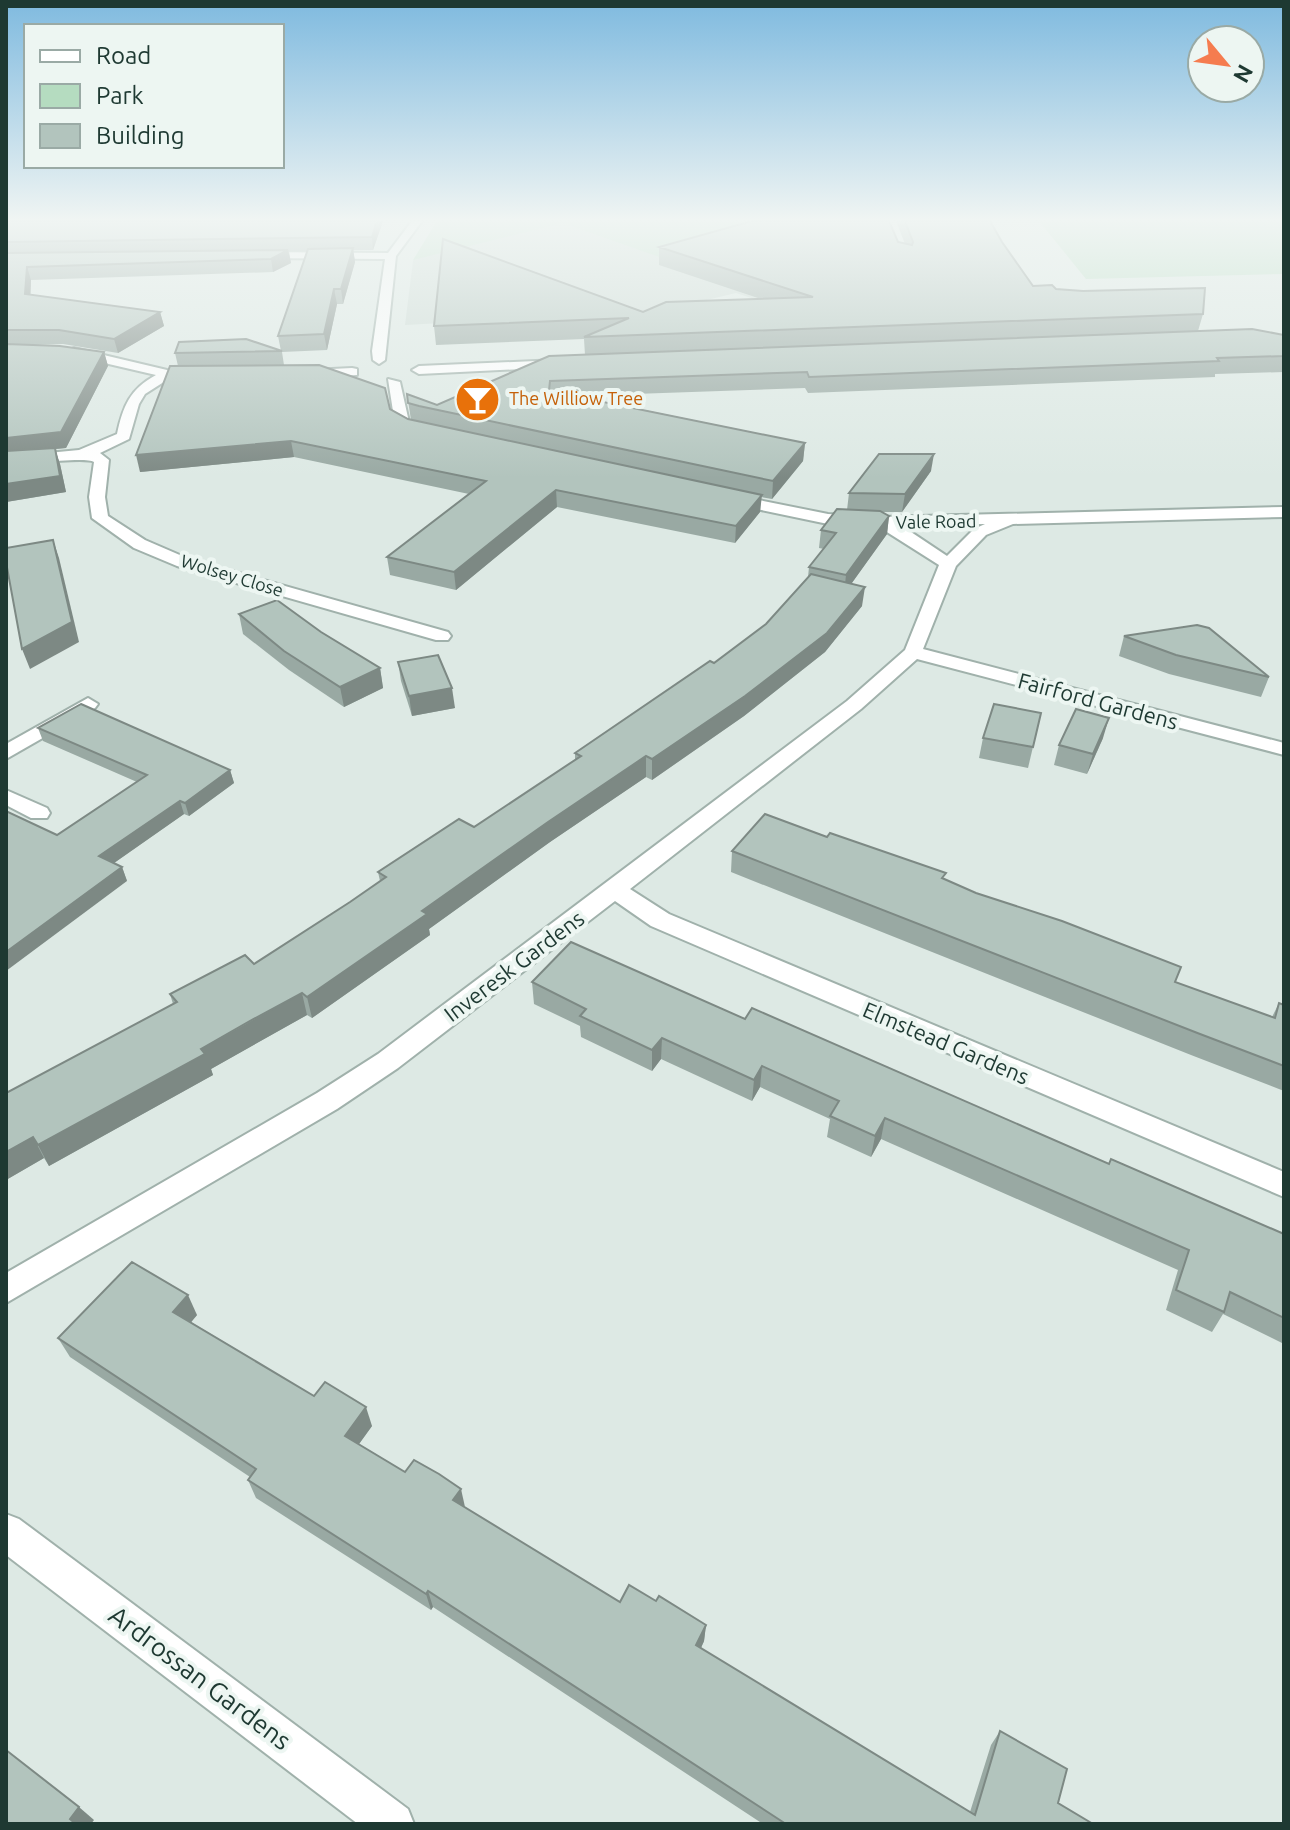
<svg xmlns="http://www.w3.org/2000/svg" width="1290" height="1830" viewBox="0 0 1290 1830" font-family="Ubuntu,sans-serif">
  <style>
    .built { fill: #cbd9d3 }
    .green { fill: #b5dcc0 }
    .lines { fill: none; stroke-linecap: round; stroke-linejoin: round }
    .minor-casing { stroke: #a0b1ab; stroke-width: 4 }
    .minor { fill: #fff; fill-rule: evenodd }
    .wall { fill: #99a9a3 }
    .shaded-wall { fill: #7d8984 }
    .building { fill: #b2c4bd; stroke: #7d8984; stroke-width: 2 }
    .labels { text-anchor: middle; stroke-width: 8; stroke-linejoin: round; paint-order: stroke }
    .far-food-label { font-size: 18px; fill: #c56008; stroke: #edf6f2; text-anchor: start }
    .far-street-label { font-size: 18px; fill: #1e3932; stroke: #edf6f2 }
    .street-label { font-size: 22px; fill: #1e3932; stroke: #edf6f2 }
    .near-street-label { font-size: 26px; fill: #1e3932; stroke: #edf6f2 }
  </style>
  <rect width="100%" height="100%" fill="#dde9e4"/>
  <polygon class="built" points="437,221 878,221 793,312 736,293 660,311 405,325 413,261"/>
  <g class="green">
    <polygon points="437,221 784,221 662,258 563,223 413,260"/>
    <polygon points="1039,221 1284,221 1284,274 1086,279"/>
  </g>
  <g class="lines">
    <defs>
      <g id="minor">
        <polygon points="412,221 422,221 396,256 385,360 379,364 373,360 372,351 385,259 256,258 251,255 256,252 388,253"/>
        <path d="M74,348l93,22 31,3 7,4 -7,4 -28,-3 -25,16 -6,10 -10,35 -29,14 9,7 -4,37 3,19 37,24 44,19 259,73 3,4 -3,4h-12l-259,-74 -43,-18 -42,-30 -3,-21 5,-35c-9,-6 -71,3 -88,3v-8l73,-7 38,-16c6,-28 13,-45 39,-59l-86,-20 -2,-3z"/>
        <polygon points="558,360 563,361 563,367 419,374 412,370 419,366"/>
        <polygon points="352,368 357,369 357,375 311,378 304,374 311,370"/>
        <polygon points="388,379 400,382 409,422 425,428 425,434 415,434 395,424"/>
        <path d="M729,494l99,20 52,3 404,-10v10l-271,7 -27,11 -30,31 -33,83 361,94v12l-367,-96 -56,50 -231,180 39,25 615,258v25l-633,-271 -36,-25 -217,167 -61,41 -331,194v-30l311,-180 61,-39 469,-353 58,-51 34,-85 -60,-38 -51,-3 -105,-22 -2,-3zM985,524l-11,5 -27,27 -45,-30z"/>
        <polygon points="88,698 98,704 95,708 6,759 6,744"/>
        <polygon points="6,790 47,808 50,813 47,818 31,818 6,805"/>
        <polygon points="6,1514 19,1519 408,1809 414,1824 358,1824 6,1555"/>
      </g>
    </defs>
    <use href="#minor" class="minor-casing"/>
    <use href="#minor" class="minor"/>
  </g>
  <g class="wall">
    <polygon points="6,221 383,221 373,250 353,250 355,262 343,304 337,304 327,350 282,352 284,365 390,409 411,420 407,394 437,405 585,355 584,339 436,345 434,326 643,312 761,299 659,265 659,247 898,242 905,244 896,221 990,221 1002,242 1033,286 1203,314 1198,331 1284,335 1284,372 1215,374 1215,377 808,393 805,388 576,396 805,443 803,461 772,499 761,497 760,512 735,543 557,507 456,590 390,575 387,557 469,494 294,457 140,472 178,366 175,353 281,351 278,336 307,251 289,251 291,263 273,272 31,280 30,295 160,312 164,326 118,353 63,344 29,345 104,352 108,366 66,448 55,449 60,464 66,492 6,502"/>
    <polygon points="931,471 902,512 882,512 889,516 887,534 851,584 862,606 825,652 744,716 652,780 646,777 550,842 429,929 430,935 312,1018 307,1015 255,1044 211,1069 213,1075 49,1166 44,1158 6,1180 6,1098 173,1004 170,994 254,964 350,902 380,881 378,872 474,827 575,760 575,753 714,663 766,624 808,577 809,567 824,549 819,548 821,530 847,510 849,493"/>
    <polygon points="239,614 321,632 380,668 383,688 344,707 289,670 243,634"/>
    <polygon points="1124,636 1269,677 1261,697 1169,674 1119,656"/>
    <polygon points="398,662 455,708 412,716 401,681"/>
    <polygon points="1041,713 1028,768 979,758 983,738"/>
    <polygon points="38,728 230,770 234,783 189,816 184,814 114,863 122,867 127,881 57,835 137,782 43,741"/>
    <polygon points="1103,738 1087,774 1054,765 1059,745"/>
    <polygon points="827,837 944,879 1175,982 1272,1017 1279,1003 1284,1005 1284,1091 1191,1055 731,872 732,851"/>
    <polygon points="532,982 745,1019 1284,1234 1284,1344 1223,1314 1212,1332 1166,1310 1178,1270 881,1139 871,1157 827,1137 830,1119 760,1087 752,1101 661,1059 652,1071 581,1037 580,1026 534,1004"/>
    <polygon points="197,1315 191,1322 314,1396 372,1426 359,1444 620,1602 656,1601 706,1625 704,1641 701,1648 970,1812 991,1745 1000,1731 1058,1803 1093,1824 763,1824 433,1607 431,1610 256,1498 248,1480 250,1477 70,1357 58,1338"/>
  </g>
  <g class="shaded-wall">
    <polygon points="377,221 383,221 373,250 372,237"/>
    <polygon points="353,248 355,262 343,304 341,289"/>
    <polygon points="288,250 291,263 273,272 271,259"/>
    <polygon points="27,267 31,280 30,308 25,294"/>
    <polygon points="334,289 337,304 327,350 324,334"/>
    <polygon points="160,312 164,326 118,353 114,339"/>
    <polygon points="104,352 108,366 66,448 55,449 60,464 66,492 6,502 6,438"/>
    <polygon points="291,441 294,457 140,472 136,455"/>
    <polygon points="805,443 803,461 772,499 773,481"/>
    <polygon points="934,454 931,471 902,512 905,494"/>
    <polygon points="556,490 557,507 456,590 454,572"/>
    <polygon points="762,495 760,512 735,543 736,526"/>
    <polygon points="889,516 887,534 844,594 846,575"/>
    <polygon points="53,540 59,558 79,642 30,669 22,649"/>
    <polygon points="865,587 862,606 825,652 744,716 652,780 652,759"/>
    <polygon points="380,668 383,688 344,707 340,687"/>
    <polygon points="452,688 455,708 412,716 409,696"/>
    <polygon points="1109,718 1103,738 1087,774 1093,754"/>
    <polygon points="646,756 646,777 550,842 429,929 430,935 312,1018 307,997 422,911 548,822"/>
    <polygon points="230,770 234,783 189,816 185,803"/>
    <polygon points="180,801 184,814 104,870 99,856"/>
    <polygon points="122,867 127,881 6,971 6,952"/>
    <polygon points="302,993 307,1015 211,1069 213,1075 49,1166 38,1145 201,1049"/>
    <polygon points="662,1038 661,1059 652,1071 652,1050"/>
    <polygon points="762,1066 760,1087 752,1101 754,1080"/>
    <polygon points="885,1118 881,1139 871,1157 875,1136"/>
    <polygon points="33,1137 44,1158 6,1180 6,1152"/>
    <polygon points="188,1295 197,1315 183,1332 173,1312"/>
    <polygon points="366,1407 372,1426 351,1455 345,1436"/>
    <polygon points="461,1489 465,1507 453,1500"/>
    <polygon points="428,1591 433,1607 431,1610 426,1594"/>
    <polygon points="706,1625 704,1641 695,1661 696,1645"/>
    <polygon points="79,1807 94,1820 91,1824 76,1824 70,1819"/>
  </g>
  <g class="building">
    <polygon points="6,221 377,221 372,237 6,242"/>
    <polygon points="752,221 889,221 898,242 912,245 913,242 905,221 990,221 1002,242 1033,286 1052,285 1056,289 1083,291 1205,288 1203,314 584,337 629,318 434,326 443,239 643,312 666,302 813,297 659,247"/>
    <polygon points="353,248 341,289 334,289 324,334 278,336 308,249"/>
    <polygon points="288,250 271,259 27,267 25,294 160,312 114,339 59,330 6,330 6,253"/>
    <polygon points="1252,329 1284,335 1284,356 1217,358 1219,361 809,377 807,372 550,381 549,391 805,443 773,481 419,406 408,403 407,394 437,405 549,356"/>
    <polygon points="246,339 282,351 175,353 179,342"/>
    <polygon points="6,344 60,346 104,352 61,432 6,438"/>
    <polygon points="319,365 385,388 390,409 408,419 762,495 736,526 556,490 454,572 387,557 486,481 291,441 136,455 170,366"/>
    <polygon points="55,448 60,476 6,484 6,451"/>
    <polygon points="879,454 934,454 905,494 849,493"/>
    <polygon points="837,509 880,511 889,516 846,575 809,567 836,533 821,530"/>
    <polygon points="53,540 72,622 22,649 6,562 6,548"/>
    <polygon points="811,574 865,587 827,633 745,696 652,759 646,756 548,822 422,911 427,914 307,997 302,993 248,1022 201,1049 205,1054 38,1145 33,1137 6,1152 6,1098 7,1097 6,1093 177,1002 170,994 245,955 254,964 350,902 386,877 378,872 459,819 474,827 581,756 575,753 710,661 714,663 766,624"/>
    <polygon points="277,600 321,632 380,668 340,687 284,651 239,614"/>
    <polygon points="1197,625 1209,628 1269,677 1176,655 1124,636"/>
    <polygon points="438,655 452,688 409,696 398,662"/>
    <polygon points="81,704 230,770 185,803 180,801 99,856 122,867 6,952 6,811 57,835 147,775 38,728"/>
    <polygon points="994,704 1041,713 1033,747 983,738"/>
    <polygon points="1076,709 1109,718 1093,754 1059,745"/>
    <polygon points="765,814 827,837 830,833 946,873 942,878 976,893 1062,921 1181,967 1175,982 1275,1018 1279,1003 1284,1005 1284,1066 1200,1034 732,851"/>
    <polygon points="571,942 745,1019 752,1008 1109,1164 1111,1159 1284,1234 1284,1318 1230,1292 1224,1312 1176,1290 1189,1250 885,1118 875,1136 830,1116 839,1101 762,1066 754,1080 662,1038 652,1050 580,1016 586,1009 532,982"/>
    <polygon points="132,1262 188,1295 173,1312 314,1396 325,1382 366,1407 345,1436 405,1472 414,1460 439,1474 461,1489 453,1500 620,1602 629,1585 656,1601 659,1596 706,1625 696,1645 975,1815 1000,1731 1067,1769 1058,1803 1093,1824 786,1824 428,1591 426,1594 248,1480 256,1469 58,1338"/>
    <polygon points="6,1750 79,1807 70,1819 76,1824 6,1824"/>
  </g>
  <linearGradient id="sky" x2="0" y2="1"><stop stop-color="#7fbadf"/><stop offset="0.46" stop-color="#f0f5f3"/><stop offset="1" stop-color="#f0f5f3" stop-opacity="0"/></linearGradient>
  <rect width="1290" height="478" fill="url(#sky)"/>
  <defs>
    <symbol id="bar-disc" viewBox="-11 -11 22 22"><circle r="9.5" fill="#e8710a" stroke="#edf6f2"/><path d="M-6-5H6L.8 .8V4.5H3.5V6h-7V4.5H-.8V.8Z" fill="#fff"/></symbol>
  </defs>
  <g fill-rule="evenodd">
    <use href="#bar-disc" x="452" y="374" width="51" height="51"/>
  </g>
  <g class="labels">
    <g class="far-food-label">
      <text x="509" y="405">The Williow Tree</text>
    </g>
    <g class="far-street-label">
      <text transform="translate(936 522) rotate(-1)" y="6">Vale Road</text>
      <text transform="translate(232 576) rotate(17)" y="6">Wolsey Close</text>
    </g>
    <g class="street-label">
      <text transform="translate(1098 701) rotate(15)" y="8">Fairford Gardens</text>
      <text transform="translate(514 966) rotate(-37)" y="8">Inveresk Gardens</text>
      <text transform="translate(946 1043) rotate(23)" y="8">Elmstead Gardens</text>
    </g>
    <g class="near-street-label">
      <text transform="translate(200 1678) rotate(37)" y="9">Ardrossan Gardens</text>
    </g>
  </g>
  <rect width="1290" height="1830" fill="none" stroke="#1e3932" stroke-width="16"/>
  <rect x="24" y="24" width="260" height="144" fill="#edf6f2" stroke="#9aaaa5" stroke-width="2"/>
  <rect x="40" y="50" width="40" height="12" fill="#ffffff" stroke="#9aaaa5" stroke-width="2"/>
  <text x="96" y="64" font-size="24" fill="#1e3932">Road</text>
  <rect x="40" y="84" width="40" height="24" fill="#b5dcc0" stroke="#9aaaa5" stroke-width="2"/>
  <text x="96" y="104" font-size="24" fill="#1e3932">Park</text>
  <rect x="40" y="124" width="40" height="24" fill="#b2c4bd" stroke="#9aaaa5" stroke-width="2"/>
  <text x="96" y="144" font-size="24" fill="#1e3932">Building</text>
  <g transform="translate(1226 64) rotate(119)"><circle r="38" fill="#edf6f2" stroke="#9aaaa5" stroke-width="2"/>
  <path d="M0-6L14 30L0 20L-14 30Z" fill="#f57c4f"/>
  <text y="-12" font-size="22" font-weight="bold" text-anchor="middle" fill="#1e3932">N</text>
  </g>
</svg>
